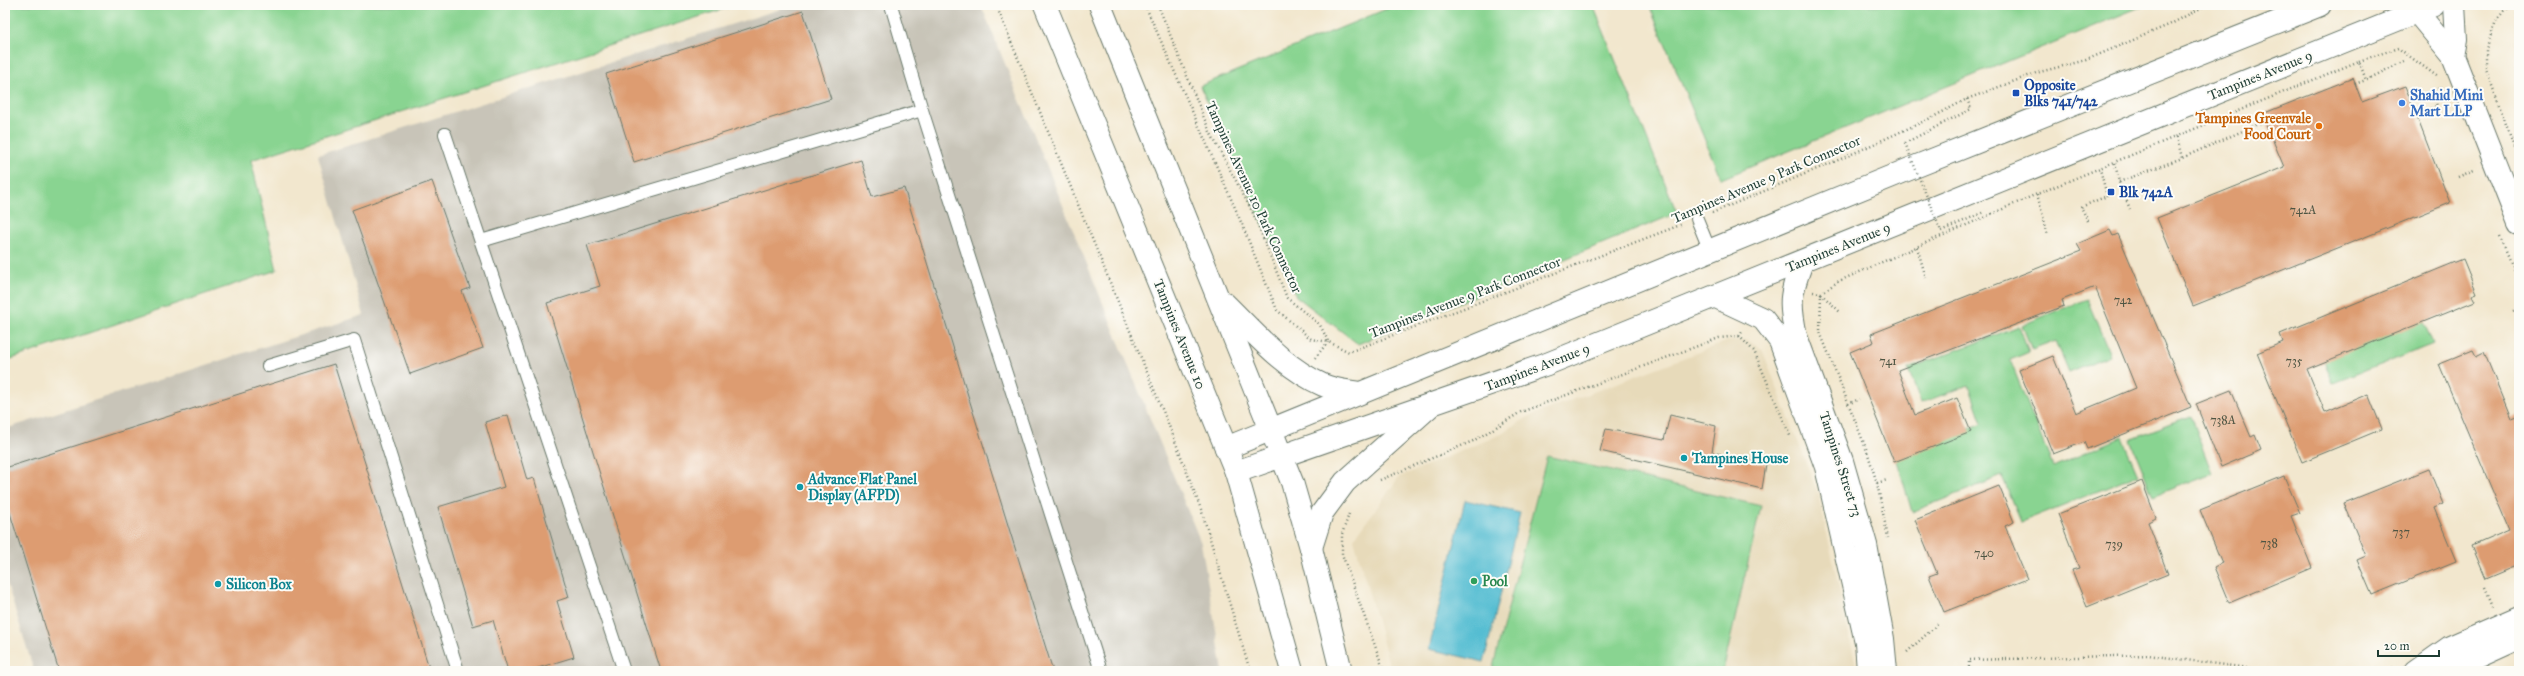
<svg xmlns="http://www.w3.org/2000/svg" width="2524" height="676" viewBox="0 0 2524 676" font-family="'IM FELL Great Primer',serif">
  <style>
    .built { fill: #e7daba }
    .industrial { fill: #c8c4b8 }
    .green { fill: #89d491; stroke: #548862 }
    .water { fill: #55bdd2; stroke: #3a7d83 }
    .building { fill: #dd9c71 }
    .lines { fill: none; stroke-linecap: round; stroke-linejoin: round }
    .service-casing { stroke: #69786a; stroke-width: 14 }
    .minor-casing { stroke: #69786a; stroke-width: 24 }
    .secondary-casing { stroke: #69786a; stroke-width: 24 }
    .primary-casing { stroke: #69786a; stroke-width: 24 }
    .path { stroke: #69786a; stroke-width: 2.5; stroke-dasharray: 1 3; stroke-linecap: butt }
    .service { stroke: #fff; stroke-width: 12 }
    .minor { stroke: #fff; stroke-width: 22 }
    .secondary { stroke: #fff; stroke-width: 22 }
    .primary { stroke: #fff; stroke-width: 22 }
    .path-bridge { stroke: #69786a; stroke-width: 2.5; stroke-dasharray: 1 3; stroke-linecap: butt }
    .transit-dot { fill: #1a4fb4; stroke: #fdfcf7; stroke-width: 1.5 }
    .shop-dot { fill: #3f7fe0; stroke: #fdfcf7; stroke-width: 1.5 }
    .food-dot { fill: #e8710a; stroke: #fdfcf7; stroke-width: 1.5 }
    .culture-dot { fill: #0f9aa8; stroke: #fdfcf7; stroke-width: 1.5 }
    .leisure-dot { fill: #2e9e5b; stroke: #fdfcf7; stroke-width: 1.5 }
    .labels { text-anchor: middle; stroke-width: 4; stroke-linejoin: round; paint-order: stroke }
    .number-label { font-size: 12px; fill: #4e5543 }
    .street-label { font-size: 14px; fill: #1f3d34; stroke: #fdfcf7 }
    .transit-label { font-size: 14px; font-weight: bold; fill: #164399; stroke: #fdfcf7; text-anchor: start }
    .shop-label { font-size: 14px; font-weight: bold; fill: #366cbe; stroke: #fdfcf7; text-anchor: start }
    .food-label { font-size: 14px; font-weight: bold; fill: #c56008; stroke: #fdfcf7; text-anchor: end }
    .culture-label { font-size: 14px; font-weight: bold; fill: #0d838f; stroke: #fdfcf7; text-anchor: start }
    .leisure-label { font-size: 14px; font-weight: bold; fill: #27864d; stroke: #fdfcf7; text-anchor: start }
  </style>
  <rect width="100%" height="100%" fill="#fdfcf7"/>
  <filter id="ink" filterUnits="userSpaceOnUse"><feTurbulence type="fractalNoise" baseFrequency=".025" numOctaves="2"/><feDisplacementMap in="SourceGraphic" scale="8" xChannelSelector="R" yChannelSelector="G"/><feConvolveMatrix kernelMatrix="1 2 1 2 8 2 1 2 1" color-interpolation-filters="sRGB"/></filter>
  <filter id="wash" filterUnits="userSpaceOnUse"><feTurbulence type="fractalNoise" baseFrequency=".012" numOctaves="4" result="noise"/><feDisplacementMap in="SourceGraphic" scale="16" xChannelSelector="R" yChannelSelector="G"/><feGaussianBlur stdDeviation="0.9" result="paint"/><feColorMatrix in="noise" values="0 0 0 0 0 0 0 0 0 0 0 0 0 0 0 0 0 1.4 0 .05"/><feComposite in="paint" operator="in"/></filter>
  <g filter="url(#wash)">
    <rect width="100%" height="100%" fill="#f2e7ce"/>
    <polygon class="built" points="1746,340 1762,349 1818,493 1857,671 1391,671 1354,539 1399,477 1495,437 1530,416 1728,341"/>
    <polygon class="industrial" points="793,5 981,5 1201,543 1223,671 34,671 5,577 5,429 364,315 318,155"/>
    <g class="green">
      <polygon points="5,5 736,5 251,160 277,270 5,361"/>
      <polygon points="1396,5 1593,5 1677,213 1358,344 1296,296 1200,86"/>
      <polygon points="1649,5 2145,5 1721,179"/>
      <polygon points="2087,299 2110,355 2069,372 2056,341 2032,350 2022,325"/>
      <polygon points="2423,319 2433,344 2333,383 2323,358"/>
      <polygon points="2019,326 2029,352 2010,360 2053,467 2122,437 2138,475 2021,522 2002,476 1912,512 1896,457 1982,423 1969,385 1921,403 1908,369"/>
      <polygon points="2190,416 2212,473 2153,496 2130,439"/>
      <polygon points="1547,456 1761,506 1723,671 1492,671"/>
    </g>
    <polygon class="water" points="1465,500 1520,513 1484,662 1429,649"/>
    <g id="blocks">
      <g class="building">
        <polygon points="803,11 831,99 634,162 606,74"/>
        <polygon points="2353,78 2362,102 2405,86 2450,203 2193,306 2157,218 2284,167 2262,114"/>
        <polygon points="861,160 872,197 904,188 1053,671 661,671 547,303 600,286 587,245"/>
        <polygon points="432,181 470,288 462,291 483,348 410,374 352,210"/>
        <polygon points="2110,230 2113,236 2118,234 2191,407 2087,449 2084,442 2053,454 2019,370 2053,356 2076,413 2136,388 2095,287 2062,300 2064,306 1898,370 1915,415 1957,398 1971,432 1894,462 1850,352 1874,342 1871,334 2081,251 2077,244"/>
        <polygon points="2463,259 2477,293 2472,295 2475,301 2307,369 2325,412 2368,394 2382,429 2302,462 2257,353 2283,342 2280,334"/>
        <polygon points="2473,350 2476,356 2484,352 2511,418 2519,415 2519,565 2486,579 2472,546 2509,530 2439,364"/>
        <polygon points="334,364 430,671 59,671 5,497 5,468"/>
        <polygon points="2231,390 2251,437 2255,435 2261,450 2221,467 2196,404"/>
        <polygon points="508,415 527,480 534,478 569,597 557,601 574,657 528,671 508,671 493,620 473,626 438,507 504,487 485,422"/>
        <polygon points="1670,415 1716,426 1712,452 1766,464 1762,489 1600,451 1606,429 1664,440"/>
        <polygon points="2429,469 2443,504 2434,508 2456,561 2372,595 2357,560 2366,556 2344,503"/>
        <polygon points="2284,476 2300,513 2291,516 2312,568 2229,603 2214,567 2222,563 2200,510"/>
        <polygon points="2142,481 2156,518 2148,522 2168,574 2087,607 2072,570 2079,568 2058,514"/>
        <polygon points="1999,486 2014,522 2005,526 2027,579 1944,612 1929,576 1937,573 1915,520"/>
      </g>
    </g>
  </g>
  <g filter="url(#ink)">
    <use href="#blocks" fill-opacity="0" stroke="#69786a" stroke-width="1"/>
    <g class="lines">
      <defs>
        <g id="service">
          <polyline points="891,5 922,110 1101,671"/>
          <polyline points="445,134 624,671"/>
          <polyline points="1697,219 1710,251"/>
          <polyline points="481,241 922,110"/>
          <polyline points="268,366 354,340 458,671"/>
        </g>
        <g id="minor">
          <polyline points="2416,11 2453,56 2519,224"/>
          <polyline points="2453,56 2456,40 2454,5"/>
          <path d="M1802,262c-12,32 -13,41 -6,74l46,125 24,84 17,94 3,32"/>
          <polyline points="1716,297 1763,319 1780,341 1826,467 1866,642 1868,671"/>
          <polyline points="2416,671 2450,647 2519,617"/>
          <polyline points="2447,671 2519,638"/>
        </g>
        <g id="secondary">
          <polyline points="1226,448 1907,170 2320,5"/>
          <polyline points="1236,472 1547,364 2434,5"/>
        </g>
        <g id="primary">
          <polyline points="1045,5 1236,472 1292,671"/>
          <polyline points="1100,5 1292,482 1311,548 1341,671"/>
          <path d="M1224,303c30,29 60,65 99,82 11,5 25,6 36,8"/>
          <polyline points="1311,548 1322,513 1345,482 1430,406"/>
        </g>
      </defs>
      <use href="#service" class="service-casing"/>
      <use href="#minor" class="minor-casing"/>
      <use href="#secondary" class="secondary-casing"/>
      <use href="#primary" class="primary-casing"/>
      <g class="path">
        <polyline points="996,5 1174,438 1202,512 1250,671"/>
        <polyline points="1145,5 1236,210 1277,310 1311,339 1329,342 1349,352 1683,224"/>
        <polyline points="1158,5 1209,130 1254,215 1287,298 1320,325 1328,341"/>
        <polyline points="2519,5 2504,11 2496,21 2486,49 2486,69 2519,160"/>
        <polyline points="2359,61 2398,48 2438,77"/>
        <polyline points="2355,84 2366,80"/>
        <polyline points="2427,110 2437,106 2432,92 2442,87"/>
        <polyline points="2177,137 2182,158"/>
        <polyline points="1905,143 1971,109 1967,99"/>
        <polyline points="2115,163 2119,182 2130,209"/>
        <polyline points="2458,177 2474,170"/>
        <polyline points="2119,182 2182,158 2265,121"/>
        <polyline points="2037,194 2048,235"/>
        <polyline points="1712,213 1843,158 1931,118 1967,99 2036,73 2086,60 2171,24 2206,5"/>
        <polyline points="2088,221 2081,207 2107,196 2100,169"/>
        <polyline points="1941,231 1984,212"/>
        <polyline points="2500,236 2519,282"/>
        <polyline points="1917,247 1926,278"/>
        <polyline points="1813,292 1821,293 1839,281 2037,194 2359,61 2366,80 2406,60"/>
        <polyline points="1821,293 1820,332 1867,451 1877,483 1888,538"/>
        <polyline points="1821,294 1841,313"/>
        <polyline points="2513,311 2519,308"/>
        <polyline points="1739,336 1754,351 1791,438"/>
        <polyline points="1315,358 1328,342"/>
        <polyline points="1848,404 1859,399"/>
        <polyline points="1380,480 1473,441 1521,412 1719,338 1739,336 1742,332"/>
        <polyline points="1877,483 1887,480"/>
        <polyline points="1349,514 1342,534 1342,554 1384,671"/>
        <polyline points="2485,587 2493,606"/>
        <polyline points="1907,652 1938,624"/>
        <polyline points="1969,671 1969,660 2148,655 2248,668 2252,671"/>
        <polyline points="2390,671 2395,666"/>
      </g>
      <use href="#service" class="service"/>
      <use href="#minor" class="minor"/>
      <use href="#secondary" class="secondary"/>
      <use href="#primary" class="primary"/>
      <polyline class="path-bridge" points="1905,143 1941,231"/>
    </g>
  </g>
  <g class="transit-dot">
    <rect x="2012" y="89" width="8" height="8" rx="2"/>
    <rect x="2107" y="188" width="8" height="8" rx="2"/>
  </g>
  <circle class="shop-dot" cx="2402" cy="103" r="4"/>
  <circle class="food-dot" cx="2319" cy="126" r="4"/>
  <g class="culture-dot">
    <circle cx="1684" cy="458" r="4"/>
    <circle cx="800" cy="487" r="4"/>
    <circle cx="218" cy="584" r="4"/>
  </g>
  <circle class="leisure-dot" cx="1474" cy="581" r="4"/>
  <g class="labels">
    <g class="number-label">
      <text x="2303" y="214">742A</text>
      <text x="2123" y="304">742</text>
      <text x="1888" y="365">741</text>
      <text x="2294" y="365">735</text>
      <text x="2223" y="424">738A</text>
      <text x="2401" y="536">737</text>
      <text x="2269" y="547">738</text>
      <text x="2114" y="548">739</text>
      <text x="1984" y="557">740</text>
    </g>
    <g class="street-label">
      <text transform="translate(2260 75) rotate(-22)" y="5">Tampines Avenue 9</text>
      <text transform="translate(1766 179) rotate(-23)" y="5">Tampines Avenue 9 Park Connector</text>
      <text transform="translate(1254 197) rotate(65)" y="5">Tampines Avenue 10 Park Connector</text>
      <text transform="translate(1838 247) rotate(-22)" y="5">Tampines Avenue 9</text>
      <text transform="translate(1465 297) rotate(-21)" y="5">Tampines Avenue 9 Park Connector</text>
      <text transform="translate(1180 334) rotate(68)" y="5">Tampines Avenue 10</text>
      <text transform="translate(1537 367) rotate(-21)" y="5">Tampines Avenue 9</text>
      <text transform="translate(1841 464) rotate(72)" y="5">Tampines Street 73</text>
    </g>
    <g class="transit-label">
      <text x="2024" y="90">Opposite<tspan x="2024" dy="16">Blks 741/742</tspan></text>
      <text x="2119" y="197">Blk 742A</text>
    </g>
    <g class="shop-label">
      <text x="2410" y="100">Shahid Mini<tspan x="2410" dy="16">Mart LLP</tspan></text>
    </g>
    <g class="food-label">
      <text x="2311" y="123">Tampines Greenvale<tspan x="2311" dy="16">Food Court</tspan></text>
    </g>
    <g class="culture-label">
      <text x="1692" y="463">Tampines House</text>
      <text x="808" y="484">Advance Flat Panel<tspan x="808" dy="16">Display (AFPD)</tspan></text>
      <text x="226" y="589">Silicon Box</text>
    </g>
    <g class="leisure-label">
      <text x="1482" y="586">Pool</text>
    </g>
  </g>
  <rect width="2524" height="676" fill="none" stroke="#fdfcf7" stroke-width="20"/>
  <path d="M2378 650v6h61v-6" fill="none" stroke="#1f3d34" stroke-width="2"/>
  <text x="2384" y="650" font-size="12" fill="#1f3d34" stroke="#fdfcf7" stroke-width="3" paint-order="stroke">20 m</text>
</svg>
